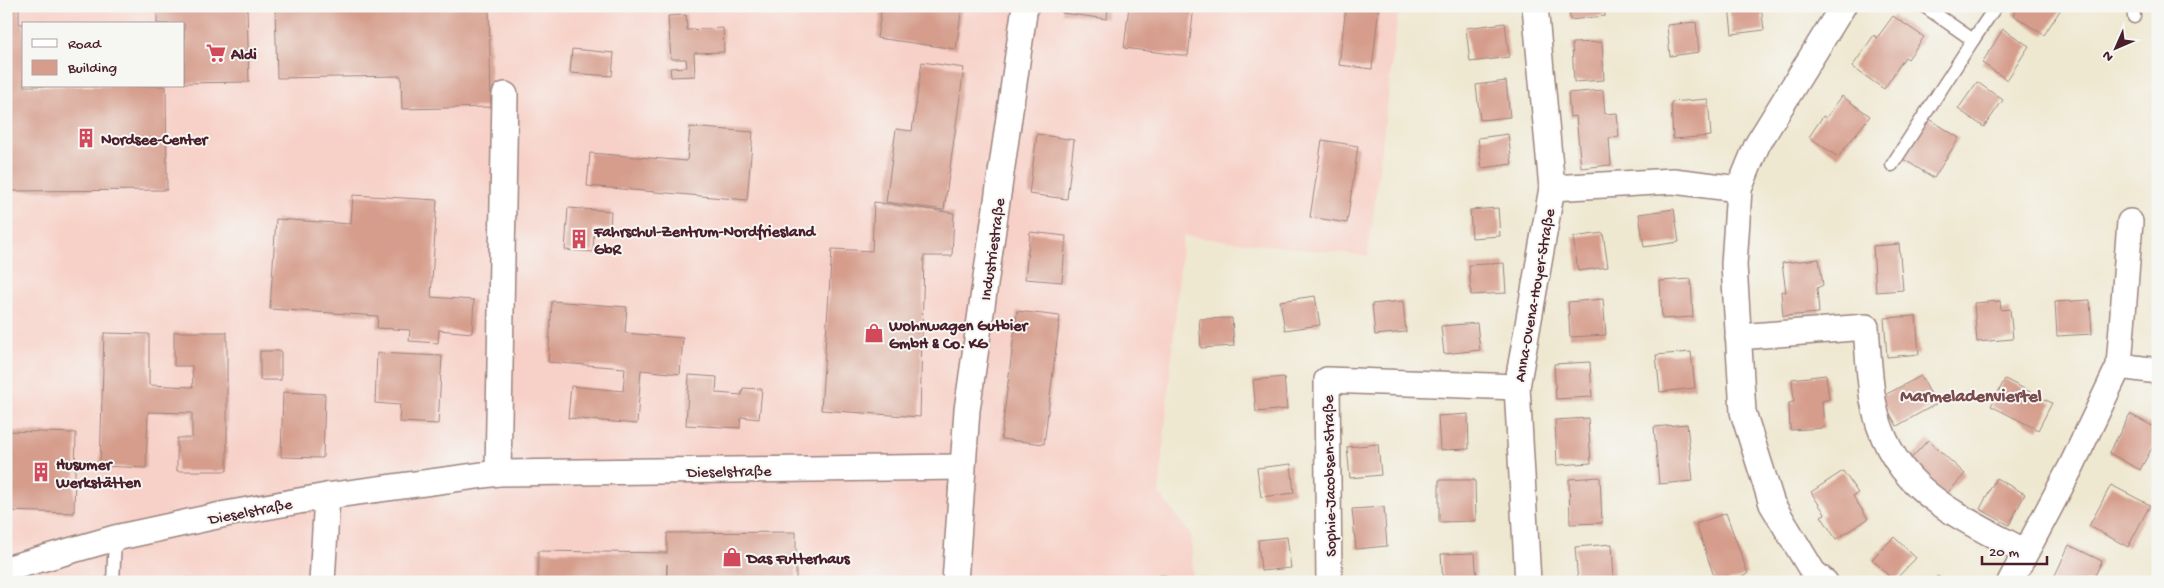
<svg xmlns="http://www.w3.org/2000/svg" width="2164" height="588" viewBox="0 0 2164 588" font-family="'Gochi Hand',sans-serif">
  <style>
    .built { fill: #f7d1c8; fill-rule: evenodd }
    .building { fill: #d69d8c }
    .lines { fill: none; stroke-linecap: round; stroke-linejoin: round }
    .service-casing { stroke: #9c847e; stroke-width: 15 }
    .minor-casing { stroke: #9c847e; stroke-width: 28 }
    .service { stroke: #fff; stroke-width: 12 }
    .minor { stroke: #fff; stroke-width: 25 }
    .labels { text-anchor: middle; stroke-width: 4; stroke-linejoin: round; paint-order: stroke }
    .poi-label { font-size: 16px; font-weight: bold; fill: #4a1f2b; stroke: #f6f6f2; text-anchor: start }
    .street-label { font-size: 16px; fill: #4a1f2b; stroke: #f6f6f2 }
    .neighbourhood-label { font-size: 18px; font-weight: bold; fill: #7b4b4d; stroke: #f6f6f2 }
  </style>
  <rect width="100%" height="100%" fill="#f6f6f2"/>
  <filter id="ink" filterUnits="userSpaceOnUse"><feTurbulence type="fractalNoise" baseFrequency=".02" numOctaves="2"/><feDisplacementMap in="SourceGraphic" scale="10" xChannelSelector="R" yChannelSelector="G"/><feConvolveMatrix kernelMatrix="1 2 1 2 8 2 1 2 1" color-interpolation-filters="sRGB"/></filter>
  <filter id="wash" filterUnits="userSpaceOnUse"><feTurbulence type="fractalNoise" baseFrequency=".0096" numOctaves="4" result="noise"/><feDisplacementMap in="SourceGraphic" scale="20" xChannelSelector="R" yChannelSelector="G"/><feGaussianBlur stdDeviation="1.12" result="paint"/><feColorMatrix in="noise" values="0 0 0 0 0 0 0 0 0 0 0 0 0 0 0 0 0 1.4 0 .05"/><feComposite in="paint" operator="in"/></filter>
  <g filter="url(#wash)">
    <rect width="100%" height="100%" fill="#efe8d1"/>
    <path class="built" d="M6,6h1393l-31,250 -185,-20 -24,257 32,42 2,47h-1187zM24,24h160v62h-160z"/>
    <g id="blocks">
      <g class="building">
        <polygon points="6,6 19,6 19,24 24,24 24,86 166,86 167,190 6,191"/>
        <polygon points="157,6 247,6 249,82 184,83 184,24 157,24"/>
        <polygon points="275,6 489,6 491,107 402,109 401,76 277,78"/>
        <polygon points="882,6 962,6 956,49 877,38"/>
        <polygon points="1063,6 1108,6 1107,19 1062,13"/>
        <polygon points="1129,6 1194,6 1188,56 1124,48"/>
        <polygon points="1346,6 1379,6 1372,69 1339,65"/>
        <polygon points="1569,6 1604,6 1605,16 1570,20"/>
        <polygon points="1729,6 1761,6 1764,30 1732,34"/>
        <polygon points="2018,6 2063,6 2044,35 2013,15"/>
        <polygon points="2153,6 2158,6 2158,35 2154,35"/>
        <polygon points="686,15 687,30 723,28 724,52 694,53 695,76 671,77 670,68 687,67 686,59 671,59 668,16"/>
        <polygon points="1893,16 1924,37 1908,59 1905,57 1884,89 1852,67 1874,35 1877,38"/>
        <polygon points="1696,22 1699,52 1670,56 1667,25"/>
        <polygon points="1505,23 1509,57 1470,62 1466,28"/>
        <polygon points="2003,29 2029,46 2007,80 1982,63"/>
        <polygon points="1602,42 1604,80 1574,82 1572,43"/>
        <polygon points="572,49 614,53 612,76 570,73"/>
        <polygon points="922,62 964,68 944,210 886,202 896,129 912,131"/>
        <polygon points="1506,81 1510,117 1480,120 1476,85"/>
        <polygon points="1977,82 2003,100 1984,127 1958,109"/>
        <polygon points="1603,90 1605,114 1617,113 1619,137 1609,138 1611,165 1581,168 1576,116 1570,117 1568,93"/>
        <polygon points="1842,96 1870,116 1838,157 1809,137 1823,116 1826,118"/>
        <polygon points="1708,99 1711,136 1673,139 1671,102"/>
        <polygon points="1928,118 1959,138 1934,178 1903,159"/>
        <polygon points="690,127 753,132 747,200 587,186 590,153 687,161"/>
        <polygon points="1037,134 1074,140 1067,199 1029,194"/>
        <polygon points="1508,134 1512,164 1482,168 1478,138"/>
        <polygon points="1322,140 1358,146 1347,223 1310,217"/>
        <polygon points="353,195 437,200 431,297 474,300 472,333 439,330 438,343 409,341 410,330 377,328 378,316 270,309 276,219 351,224"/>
        <polygon points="874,202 954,213 952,256 924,256 920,417 821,410 832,249 872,251"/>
        <polygon points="568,208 611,211 610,229 594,228 593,252 565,250"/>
        <polygon points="1498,208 1500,236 1472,238 1470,210"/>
        <polygon points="1674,209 1679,242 1644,247 1639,214"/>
        <polygon points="1030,232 1066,236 1062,282 1025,279"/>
        <polygon points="1603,233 1608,267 1578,271 1573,237"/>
        <polygon points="1899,244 1903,290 1876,292 1873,246"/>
        <rect x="6" y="253" width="2" height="52"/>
        <polygon points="1819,259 1823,285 1817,288 1819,313 1783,316 1781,291 1786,292 1782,263"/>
        <polygon points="1504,263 1506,293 1471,295 1469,265"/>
        <polygon points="1691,279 1693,317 1662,319 1660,281"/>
        <polygon points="1315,296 1320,325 1285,330 1280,301"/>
        <polygon points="1603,299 1606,335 1570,337 1568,302"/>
        <polygon points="2090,300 2092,334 2057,336 2055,302"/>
        <polygon points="552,301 627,307 625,333 683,338 680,374 641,370 637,424 568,418 571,386 623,391 625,368 548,362"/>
        <polygon points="1403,301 1406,332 1375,335 1372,304"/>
        <polygon points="2000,301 2001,310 2010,309 2013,339 1977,342 1974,303"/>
        <polygon points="1017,311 1060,316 1044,444 1001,439"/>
        <polygon points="1916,316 1919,354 1887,357 1884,318"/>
        <polygon points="1232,318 1234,346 1201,348 1199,319"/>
        <polygon points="1477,323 1480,350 1444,354 1441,326"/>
        <polygon points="174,332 227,332 227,471 177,471 177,438 192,438 192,413 148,412 146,468 100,466 104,333 149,334 149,385 193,387 192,366 174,366"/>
        <rect x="260" y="351" width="21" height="29"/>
        <polygon points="1691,352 1695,388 1660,392 1656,355"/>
        <polygon points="377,353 442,356 438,424 399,422 400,405 375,403"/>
        <polygon points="1590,362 1592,397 1556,399 1554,364"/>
        <polygon points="689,375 717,377 716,393 742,395 743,388 762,389 759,419 741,417 740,428 686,425"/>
        <polygon points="1826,375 1829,399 1822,401 1824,428 1790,430 1789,403 1794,402 1792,379"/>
        <polygon points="1921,376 1936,404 1897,426 1881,397"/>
        <polygon points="1284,377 1287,409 1256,412 1253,380"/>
        <polygon points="2005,379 2052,403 2038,430 1991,406"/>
        <polygon points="283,392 325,394 323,458 281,457"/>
        <polygon points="1468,414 1469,449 1440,450 1438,416"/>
        <polygon points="2130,414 2158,429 2158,437 2140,470 2109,453"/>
        <polygon points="1588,418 1591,463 1557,465 1555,420"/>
        <polygon points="1687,424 1693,481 1659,484 1654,427"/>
        <polygon points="6,431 76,433 74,513 6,511"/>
        <polygon points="1928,440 1965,474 1944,497 1907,463"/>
        <polygon points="1378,444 1381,475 1350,478 1347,447"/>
        <polygon points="1291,464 1294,493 1261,497 1257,468"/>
        <polygon points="1843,471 1858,493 1853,496 1868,519 1836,539 1821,516 1825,514 1811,492"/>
        <polygon points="1600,477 1602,523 1570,524 1569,479"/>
        <polygon points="1996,478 2025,494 2009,525 1980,509"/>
        <polygon points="1439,480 1475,480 1476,521 1439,522"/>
        <polygon points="2111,485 2150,505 2128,547 2089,526"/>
        <polygon points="1384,507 1387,546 1356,549 1352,509"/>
        <polygon points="1726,513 1748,574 1726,582 1716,582 1696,524"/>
        <polygon points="796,532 796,582 667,582 667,564 666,582 538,582 538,551 667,553 667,533"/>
        <polygon points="1287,537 1291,568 1261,571 1258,540"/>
        <polygon points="1894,537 1916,558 1894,581 1872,559"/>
        <polygon points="1612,544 1614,579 1578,582 1575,547"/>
        <polygon points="2069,545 2102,561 2092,582 2052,582"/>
        <polygon points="1475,553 1477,582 1443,582 1441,554"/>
        <polygon points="1937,576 1949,582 1934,582"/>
        <polygon points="180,579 265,580 265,582 180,582"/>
      </g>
    </g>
  </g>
  <g filter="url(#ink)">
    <use href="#blocks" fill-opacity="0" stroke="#9c847e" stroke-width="1"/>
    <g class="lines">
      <defs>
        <g id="service">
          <polyline points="2133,6 2134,17"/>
          <polyline points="1973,40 1996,6"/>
          <polyline points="1892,165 1973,40 1924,6"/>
          <polyline points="113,582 115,538"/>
          <polyline points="1162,582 1163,582"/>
        </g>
        <g id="minor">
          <polyline points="1552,188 1673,181 1739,189"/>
          <polyline points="2130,222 2119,366 2158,371"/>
          <path d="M1738,337l128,-10c2,24 3,49 7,73 15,88 82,114 152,152"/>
          <polyline points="498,473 505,95"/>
          <polyline points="6,569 115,538 226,514 327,496 498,473 961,467"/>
          <polyline points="322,582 327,496"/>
          <polyline points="955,582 967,410 1025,6"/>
          <polyline points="1329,582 1327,380 1517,387"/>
          <polyline points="1528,582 1517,387 1552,188 1535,6"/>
          <polyline points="1825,582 1813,572 1772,504 1743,412 1734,265 1739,189 1757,145 1843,6"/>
          <polyline points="2010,582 2071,467 2119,366"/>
        </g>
      </defs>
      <use href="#service" class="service-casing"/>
      <use href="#minor" class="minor-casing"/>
      <use href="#service" class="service"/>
      <use href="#minor" class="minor"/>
    </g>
  </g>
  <defs>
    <symbol id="supermarket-bare" viewBox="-9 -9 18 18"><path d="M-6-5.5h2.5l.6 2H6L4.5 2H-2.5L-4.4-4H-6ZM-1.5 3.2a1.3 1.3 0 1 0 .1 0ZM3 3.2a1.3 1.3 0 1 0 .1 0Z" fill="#d1495b" stroke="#f6f6f2" stroke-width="2.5" paint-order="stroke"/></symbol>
    <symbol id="building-bare" viewBox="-9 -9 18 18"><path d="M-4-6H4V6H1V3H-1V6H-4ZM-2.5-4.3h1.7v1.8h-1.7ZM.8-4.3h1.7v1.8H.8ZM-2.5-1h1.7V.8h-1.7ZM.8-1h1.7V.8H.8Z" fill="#d1495b" stroke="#f6f6f2" stroke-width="2.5" paint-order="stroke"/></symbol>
    <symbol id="shop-bare" viewBox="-9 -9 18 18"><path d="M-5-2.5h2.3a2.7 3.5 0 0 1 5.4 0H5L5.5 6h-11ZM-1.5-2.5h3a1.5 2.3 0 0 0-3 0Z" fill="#d1495b" stroke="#f6f6f2" stroke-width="2.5" paint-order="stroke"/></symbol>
  </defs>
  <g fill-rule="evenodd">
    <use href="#supermarket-bare" x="202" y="39" width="28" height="28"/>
    <use href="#building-bare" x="72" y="124" width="28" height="28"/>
    <use href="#building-bare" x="565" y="225" width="28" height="28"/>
    <use href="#shop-bare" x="860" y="319" width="28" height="28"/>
    <use href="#building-bare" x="27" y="458" width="28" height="28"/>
    <use href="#shop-bare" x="718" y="543" width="28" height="28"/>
  </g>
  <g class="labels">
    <g class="poi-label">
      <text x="231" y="59">Aldi</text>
      <text x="101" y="144">Nordsee-Center</text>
      <text x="594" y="236">Fahrschul-Zentrum-Nordfriesland<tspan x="594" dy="18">GbR</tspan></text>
      <text x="889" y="330">Wohnwagen Gutbier<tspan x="889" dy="18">GmbH &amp; Co. KG</tspan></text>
      <text x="56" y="469">Husumer<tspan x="56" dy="18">Werkstätten</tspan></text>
      <text x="747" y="563">Das Futterhaus</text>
    </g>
    <g class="street-label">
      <text transform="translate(991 249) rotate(-82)" y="6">Industriestraße</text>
      <text transform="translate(1533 295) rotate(-80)" y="6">Anna-Ovena-Hoyer-Straße</text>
      <text transform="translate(729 470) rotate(-1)" y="6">Dieselstraße</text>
      <text transform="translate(1328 476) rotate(-91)" y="6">Sophie-Jacobsen-Straße</text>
      <text transform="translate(250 510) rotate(-11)" y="6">Dieselstraße</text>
    </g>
    <g class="neighbourhood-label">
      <text x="1971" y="401">Marmeladenviertel</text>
    </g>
  </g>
  <rect width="2164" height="588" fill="none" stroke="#f6f6f2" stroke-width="25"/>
  <rect x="22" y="22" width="162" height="65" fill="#f6f6f2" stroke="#b1a0a2"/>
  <rect x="32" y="39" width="25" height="8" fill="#ffffff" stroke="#b1a0a2"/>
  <text x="68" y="48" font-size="15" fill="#4a1f2b">Road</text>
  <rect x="32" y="60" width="25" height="15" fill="#d69d8c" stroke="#b1a0a2"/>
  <text x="68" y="72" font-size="15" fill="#4a1f2b">Building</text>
  <g transform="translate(2116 48) rotate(225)" stroke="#f6f6f2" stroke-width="4" paint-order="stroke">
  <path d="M0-4L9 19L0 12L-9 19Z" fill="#4a1f2b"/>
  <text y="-8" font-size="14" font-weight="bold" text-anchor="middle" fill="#4a1f2b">N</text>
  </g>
  <path d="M1982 556v8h65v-8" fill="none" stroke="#4a1f2b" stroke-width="2.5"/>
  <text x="1989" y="556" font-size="15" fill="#4a1f2b" stroke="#f6f6f2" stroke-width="4" paint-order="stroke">20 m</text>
</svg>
